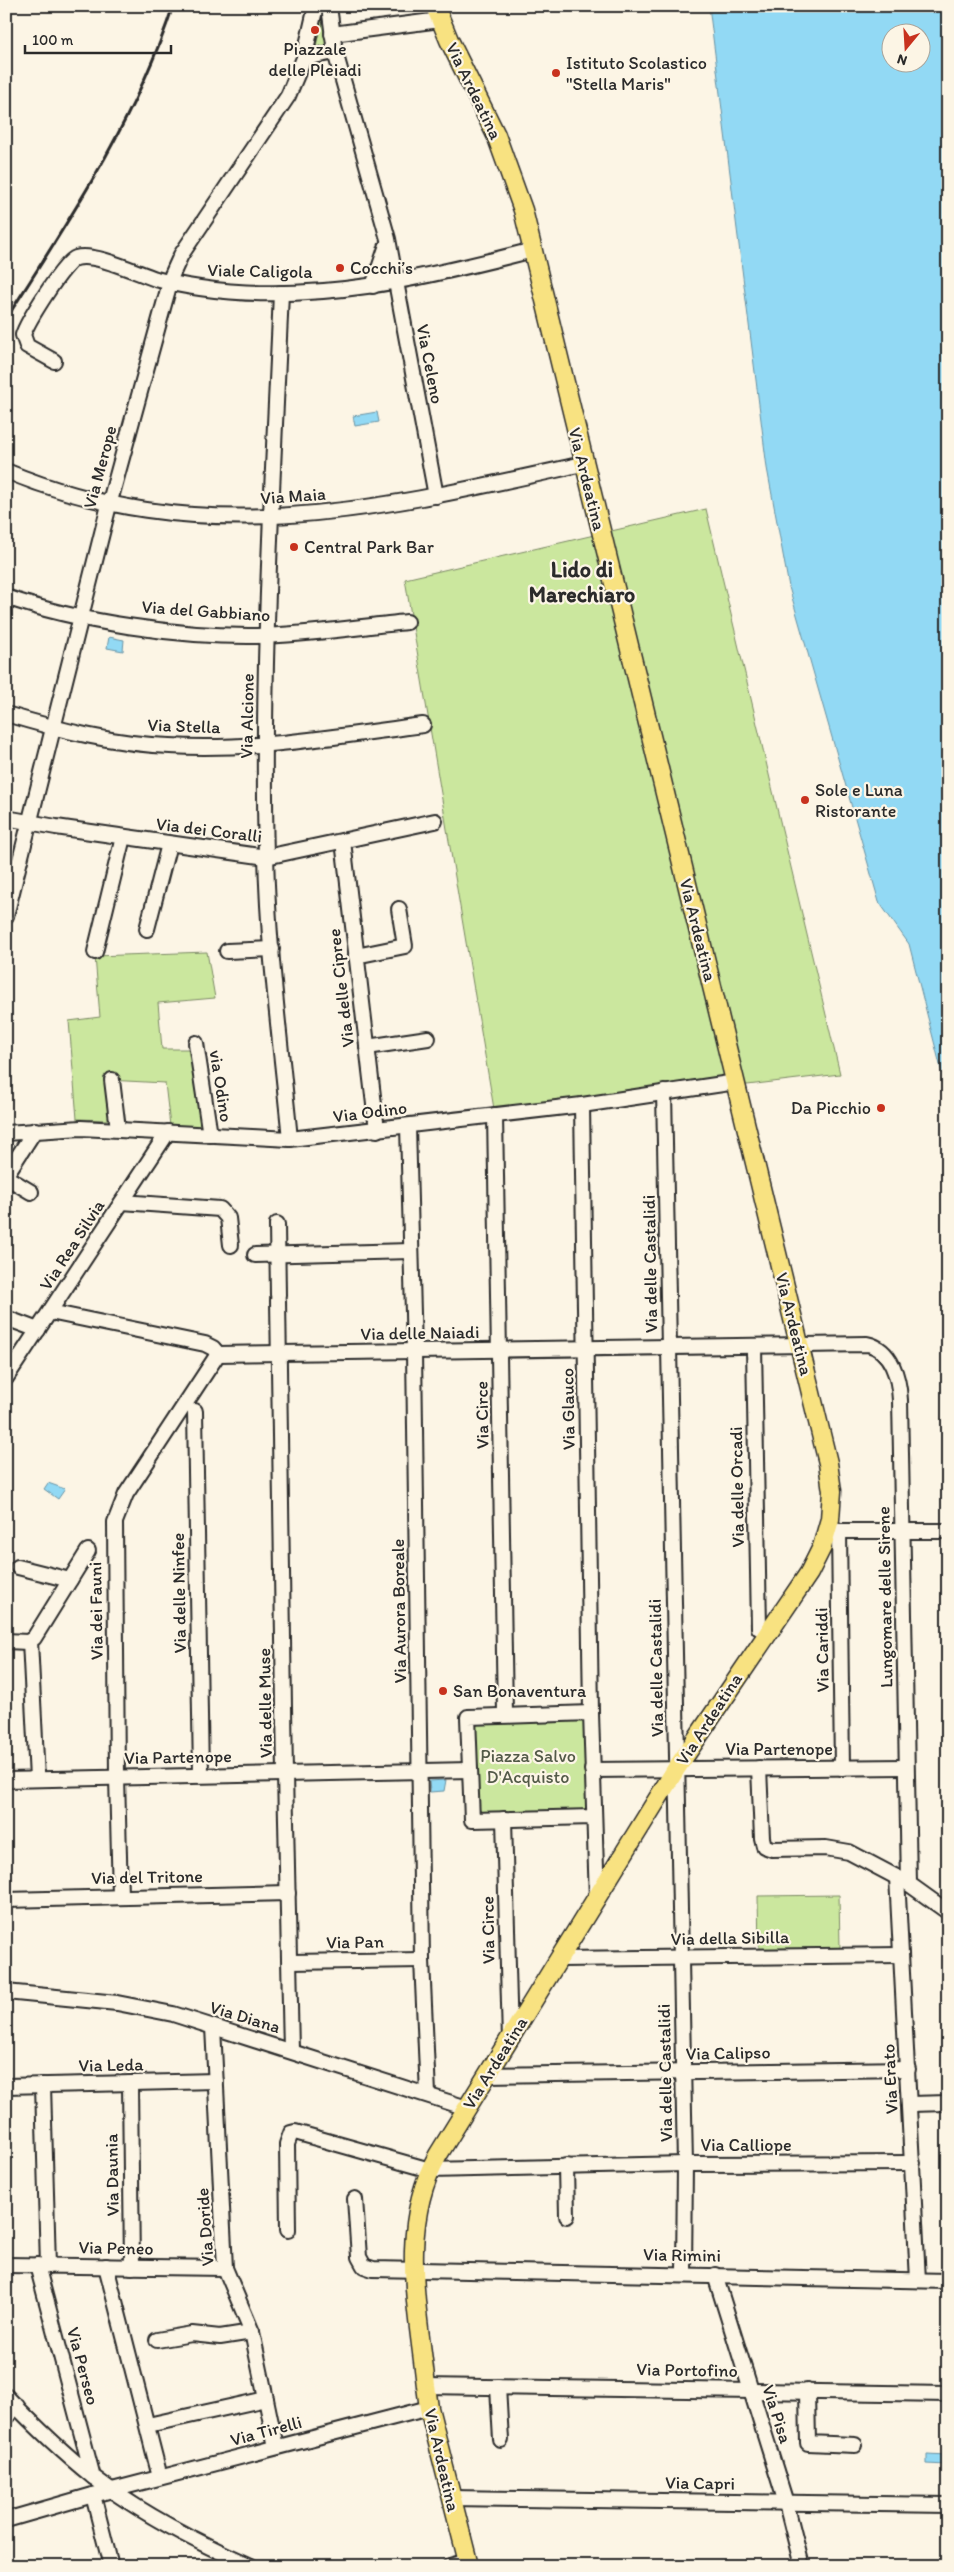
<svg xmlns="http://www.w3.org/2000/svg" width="954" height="2572" viewBox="0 0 954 2572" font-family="Itim,sans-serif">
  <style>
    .green { fill: #cbe79e; stroke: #7b8964 }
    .water { fill: #92d9f4; stroke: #6993a4; fill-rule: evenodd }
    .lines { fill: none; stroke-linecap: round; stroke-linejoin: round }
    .minor-casing { stroke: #2b2b2b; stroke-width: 18 }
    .major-casing { stroke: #2b2b2b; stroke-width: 21 }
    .minor { stroke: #fcf5e5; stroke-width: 14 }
    .major { stroke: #f8e281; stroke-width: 18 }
    .rail { stroke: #2b2b2b; stroke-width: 3 }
    .poi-dot { fill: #c8321e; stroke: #fcf5e5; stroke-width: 2 }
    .labels { text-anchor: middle; stroke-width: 4.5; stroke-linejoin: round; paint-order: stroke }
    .poi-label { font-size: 18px; fill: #2b2b2b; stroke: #fcf5e5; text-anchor: start }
    .street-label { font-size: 18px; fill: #2b2b2b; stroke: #fcf5e5 }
    .park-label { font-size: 18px; fill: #535a48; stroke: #fcf5e5 }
    .district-label { font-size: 22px; font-weight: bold; fill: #2b2b2b; stroke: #fcf5e5 }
  </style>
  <rect width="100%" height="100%" fill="#fcf5e5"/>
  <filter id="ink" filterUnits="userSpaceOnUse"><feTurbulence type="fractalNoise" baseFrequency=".02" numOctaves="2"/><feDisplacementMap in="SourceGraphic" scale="10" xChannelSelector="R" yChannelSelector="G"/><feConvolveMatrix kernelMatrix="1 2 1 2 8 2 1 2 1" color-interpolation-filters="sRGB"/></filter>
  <g filter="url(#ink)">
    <g class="green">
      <polygon points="322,14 326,45 316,47"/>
      <polygon points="706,509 840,1074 495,1115 405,579"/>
      <polygon points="207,952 215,998 158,1003 162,1049 190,1049 203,1128 170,1126 165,1083 107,1080 111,1120 77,1119 69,1021 100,1017 95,956"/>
      <polygon points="591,1713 593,1817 472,1820 468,1717"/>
      <polygon points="839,1895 840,1948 759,1949 758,1896"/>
    </g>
    <g class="water">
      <path d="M709,6h239v1090l-39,-152 -30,-42 -90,-315 -22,-119zM892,32h30v30h-30z"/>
      <polygon points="377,412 379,422 355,426 353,416"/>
      <polygon points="109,637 124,640 123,651 107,648"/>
      <polygon points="48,1483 65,1489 58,1499 44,1489"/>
      <polygon points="446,1780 444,1791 430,1792 429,1781"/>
      <polygon points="927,2454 947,2455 946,2465 927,2464"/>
    </g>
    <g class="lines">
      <defs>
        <g id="minor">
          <polyline points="316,6 304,58 335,52"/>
          <polyline points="329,6 335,52 388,239 436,496"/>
          <polyline points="332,34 440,20"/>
          <polyline points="373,286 387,245"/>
          <path d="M281,293c-8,187 -20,374 -15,562 2,95 15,190 24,284"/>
          <path d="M54,361l-27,-15 -4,-11c4,-13 41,-73 53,-77 18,-6 61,15 80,21 14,4 29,7 44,9 113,17 225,-10 333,-38"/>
          <path d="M6,471c198,82 378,37 577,-7"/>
          <path d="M6,597c71,25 175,40 250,39 50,-1 101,-9 151,-14"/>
          <path d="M6,714c53,16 108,30 164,32 85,5 169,-10 253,-21"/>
          <polyline points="6,818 56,827 266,857 435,821"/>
          <polyline points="343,841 377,1130"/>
          <polyline points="6,916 109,505 172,275 181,255 288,96 304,58"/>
          <polyline points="147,929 169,844"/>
          <polyline points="227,951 272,949"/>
          <polyline points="95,952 123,837"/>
          <polyline points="356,956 405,946 399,909"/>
          <polyline points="196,1043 210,1135"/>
          <polyline points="367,1047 428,1038"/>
          <polyline points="112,1080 118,1129"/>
          <polyline points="664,1092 685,2164 684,2274"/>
          <polyline points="582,1105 591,1713"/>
          <polyline points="495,1115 505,1714"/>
          <polyline points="408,1126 414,1351 422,1960 428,2094"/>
          <polyline points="6,1133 81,1128 290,1139 582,1105 736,1082"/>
          <polyline points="6,1175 35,1130"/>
          <polyline points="6,1177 31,1192"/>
          <polyline points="122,1202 220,1209 228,1218 231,1245"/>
          <polyline points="277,1224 278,1295"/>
          <polyline points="255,1255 411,1251"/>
          <polyline points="278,1300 285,1774 291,2051"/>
          <path d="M50,1312l155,32 8,4 5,6 649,-10c25,5 32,35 33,56l9,484 39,28"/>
          <polyline points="6,1318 38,1330"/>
          <polyline points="754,1346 759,1628"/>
          <polyline points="6,1378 168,1132"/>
          <polyline points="195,1411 201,1775"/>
          <polyline points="832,1527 839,1531 948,1531"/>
          <polyline points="839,1531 842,1768"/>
          <polyline points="18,1567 70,1580"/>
          <polyline points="6,1641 28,1642 34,1638 88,1551"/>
          <polyline points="30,1641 37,1779"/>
          <polyline points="759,1768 762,1838 764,1846 772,1849 826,1848 849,1852 904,1881"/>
          <polyline points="592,1770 906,1767"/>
          <polyline points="6,1780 470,1770"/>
          <polyline points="593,1817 472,1820 468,1717 591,1713 597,1900"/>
          <polyline points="504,1819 510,2040"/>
          <polyline points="897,1877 918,2280"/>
          <polyline points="120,1896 117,1777 115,1522 126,1494 218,1354"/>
          <polyline points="6,1900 288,1893"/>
          <polyline points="560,1959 901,1955"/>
          <polyline points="290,1962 422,1960"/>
          <polyline points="6,1992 117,2003 173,2014 467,2108"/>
          <polyline points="213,2027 225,2268 252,2332 276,2447"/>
          <polyline points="488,2075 908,2069"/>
          <polyline points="130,2083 132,2267"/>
          <polyline points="43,2085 48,2266"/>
          <polyline points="6,2086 216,2081"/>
          <polyline points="910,2104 948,2103"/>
          <polyline points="566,2166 567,2216"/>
          <polyline points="355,2199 359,2257 364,2266 373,2269 948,2281"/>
          <polyline points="288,2230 287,2144 291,2133 295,2132 430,2170 685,2164 913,2163"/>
          <polyline points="6,2265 225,2268"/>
          <polyline points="37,2265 93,2477"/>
          <polyline points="106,2266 160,2477"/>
          <polyline points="715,2275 786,2503 802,2566"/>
          <polyline points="157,2340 192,2334 220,2337 252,2332"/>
          <polyline points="426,2386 948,2394"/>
          <polyline points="498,2387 501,2440"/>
          <polyline points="807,2391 808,2443 855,2445"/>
          <path d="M6,2396c27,28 56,56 86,80 48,37 104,66 159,90"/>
          <polyline points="6,2417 17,2406"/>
          <polyline points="148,2425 266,2399"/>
          <polyline points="93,2495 111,2566"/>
          <polyline points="451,2498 948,2505"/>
          <polyline points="6,2520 93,2495 429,2408"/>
          <polyline points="450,2566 468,2561"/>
        </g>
        <path id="major" d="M435,6l14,34 47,95 27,75 305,1253 4,28 -2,28 -8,28 -13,26 -133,196 -238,386c-40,70 -20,155 -12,231l3,22 40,158"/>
      </defs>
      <use href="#minor" class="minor-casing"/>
      <use href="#major" class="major-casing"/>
      <use href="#minor" class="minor"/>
      <use href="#major" class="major"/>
      <path class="rail" d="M6,319c65,-102 129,-198 167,-313"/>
    </g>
  </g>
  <g class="poi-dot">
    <circle cx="315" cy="30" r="5"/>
    <circle cx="556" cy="73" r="5"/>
    <circle cx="340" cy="268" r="5"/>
    <circle cx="294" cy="547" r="5"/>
    <circle cx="805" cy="800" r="5"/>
    <circle cx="881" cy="1108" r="5"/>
    <circle cx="443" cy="1691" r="5"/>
  </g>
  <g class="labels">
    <g class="poi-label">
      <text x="315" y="55" text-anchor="middle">Piazzale<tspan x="315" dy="21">delle Pleiadi</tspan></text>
      <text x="566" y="69">Istituto Scolastico<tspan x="566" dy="21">"Stella Maris"</tspan></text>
      <text x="350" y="274">Cocchi’s</text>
      <text x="304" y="553">Central Park Bar</text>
      <text x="815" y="796">Sole e Luna<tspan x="815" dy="21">Ristorante</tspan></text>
      <text x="871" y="1114" text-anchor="end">Da Picchio</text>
      <text x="453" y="1697">San Bonaventura</text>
    </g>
    <g class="street-label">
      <text transform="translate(474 91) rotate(64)" y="6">Via Ardeatina</text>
      <text transform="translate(260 271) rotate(1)" y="6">Viale Caligola</text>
      <text transform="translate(430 364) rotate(79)" y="6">Via Celeno</text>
      <text transform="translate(100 467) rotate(-75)" y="6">Via Merope</text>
      <text transform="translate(587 479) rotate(76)" y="6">Via Ardeatina</text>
      <text transform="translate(293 496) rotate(-4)" y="6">Via Maia</text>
      <text transform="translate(206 611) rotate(4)" y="6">Via del Gabbiano</text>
      <text transform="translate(247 716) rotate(-89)" y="6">Via Alcione</text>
      <text transform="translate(184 726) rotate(2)" y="6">Via Stella</text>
      <text transform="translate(209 830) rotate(7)" y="6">Via dei Coralli</text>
      <text transform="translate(698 930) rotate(76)" y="6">Via Ardeatina</text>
      <text transform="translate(341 988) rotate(-97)" y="6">Via delle Cipree</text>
      <text transform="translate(221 1086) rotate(81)" y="6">via Odino</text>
      <text transform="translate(370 1112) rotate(-7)" y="6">Via Odino</text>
      <text transform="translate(72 1245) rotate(-57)" y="6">Via Rea Silvia</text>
      <text transform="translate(650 1264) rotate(-91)" y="6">Via delle Castalidi</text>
      <text transform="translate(794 1324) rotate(76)" y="6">Via Ardeatina</text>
      <text transform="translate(420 1333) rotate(-1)" y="6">Via delle Naiadi</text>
      <text transform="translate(568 1409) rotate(-91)" y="6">Via Glauco</text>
      <text transform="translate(482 1415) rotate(-91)" y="6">Via Circe</text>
      <text transform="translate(737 1487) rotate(-91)" y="6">Via delle Orcadi</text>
      <text transform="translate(179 1593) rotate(-91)" y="6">Via delle Ninfee</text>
      <text transform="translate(885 1597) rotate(-91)" y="6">Lungomare delle Sirene</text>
      <text transform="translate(96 1611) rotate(-91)" y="6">Via dei Fauni</text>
      <text transform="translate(399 1611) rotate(-91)" y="6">Via Aurora Boreale</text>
      <text transform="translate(822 1650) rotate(-91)" y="6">Via Cariddi</text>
      <text transform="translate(656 1668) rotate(-91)" y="6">Via delle Castalidi</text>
      <text transform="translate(265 1703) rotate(-91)" y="6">Via delle Muse</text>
      <text transform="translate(709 1719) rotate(-57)" y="6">Via Ardeatina</text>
      <text x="779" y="1755">Via Partenope</text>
      <text transform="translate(178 1757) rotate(-1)" y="6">Via Partenope</text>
      <text transform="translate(147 1877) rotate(-1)" y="6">Via del Tritone</text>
      <text transform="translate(488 1930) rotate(-91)" y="6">Via Circe</text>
      <text transform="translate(730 1938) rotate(-1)" y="6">Via della Sibilla</text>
      <text transform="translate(355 1942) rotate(-1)" y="6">Via Pan</text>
      <text transform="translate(245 2017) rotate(17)" y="6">Via Diana</text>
      <text transform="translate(728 2053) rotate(-1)" y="6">Via Calipso</text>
      <text transform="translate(495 2063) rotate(-58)" y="6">Via Ardeatina</text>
      <text transform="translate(111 2065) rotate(-1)" y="6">Via Leda</text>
      <text transform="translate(665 2073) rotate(-91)" y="6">Via delle Castalidi</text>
      <text transform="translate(890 2079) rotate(-93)" y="6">Via Erato</text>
      <text x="746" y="2151">Via Calliope</text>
      <text transform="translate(112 2175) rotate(-91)" y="6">Via Daunia</text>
      <text transform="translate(205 2227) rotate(-94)" y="6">Via Doride</text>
      <text transform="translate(116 2248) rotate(1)" y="6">Via Peneo</text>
      <text transform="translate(682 2255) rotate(1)" y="6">Via Rimini</text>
      <text transform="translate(83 2366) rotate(75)" y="6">Via Perseo</text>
      <text transform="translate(687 2370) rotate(1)" y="6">Via Portofino</text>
      <text transform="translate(777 2414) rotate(72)" y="6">Via Pisa</text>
      <text transform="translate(266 2431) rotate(-15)" y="6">Via Tirelli</text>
      <text transform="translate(442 2460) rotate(77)" y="6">Via Ardeatina</text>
      <text transform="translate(700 2483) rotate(1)" y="6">Via Capri</text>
    </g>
    <g class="park-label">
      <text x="528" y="1762">Piazza Salvo<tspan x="528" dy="21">D'Acquisto</tspan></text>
    </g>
    <g class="district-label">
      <text x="582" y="577">Lido di<tspan x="582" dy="25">Marechiaro</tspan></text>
    </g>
  </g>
  <rect width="954" height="2572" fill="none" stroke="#fcf5e5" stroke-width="25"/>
  <rect x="12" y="12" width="929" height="2547" fill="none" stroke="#2b2b2b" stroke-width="2" filter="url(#ink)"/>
  <g transform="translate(906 48) rotate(198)"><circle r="24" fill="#fcf5e5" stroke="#a8a49b"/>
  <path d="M0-4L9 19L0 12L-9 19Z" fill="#c8321e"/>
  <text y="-8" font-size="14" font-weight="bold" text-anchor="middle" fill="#2b2b2b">N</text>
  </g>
  <path d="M25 45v8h146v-8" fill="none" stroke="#2b2b2b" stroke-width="2.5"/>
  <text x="32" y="45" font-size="15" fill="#2b2b2b" stroke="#fcf5e5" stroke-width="4" paint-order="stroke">100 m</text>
</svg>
